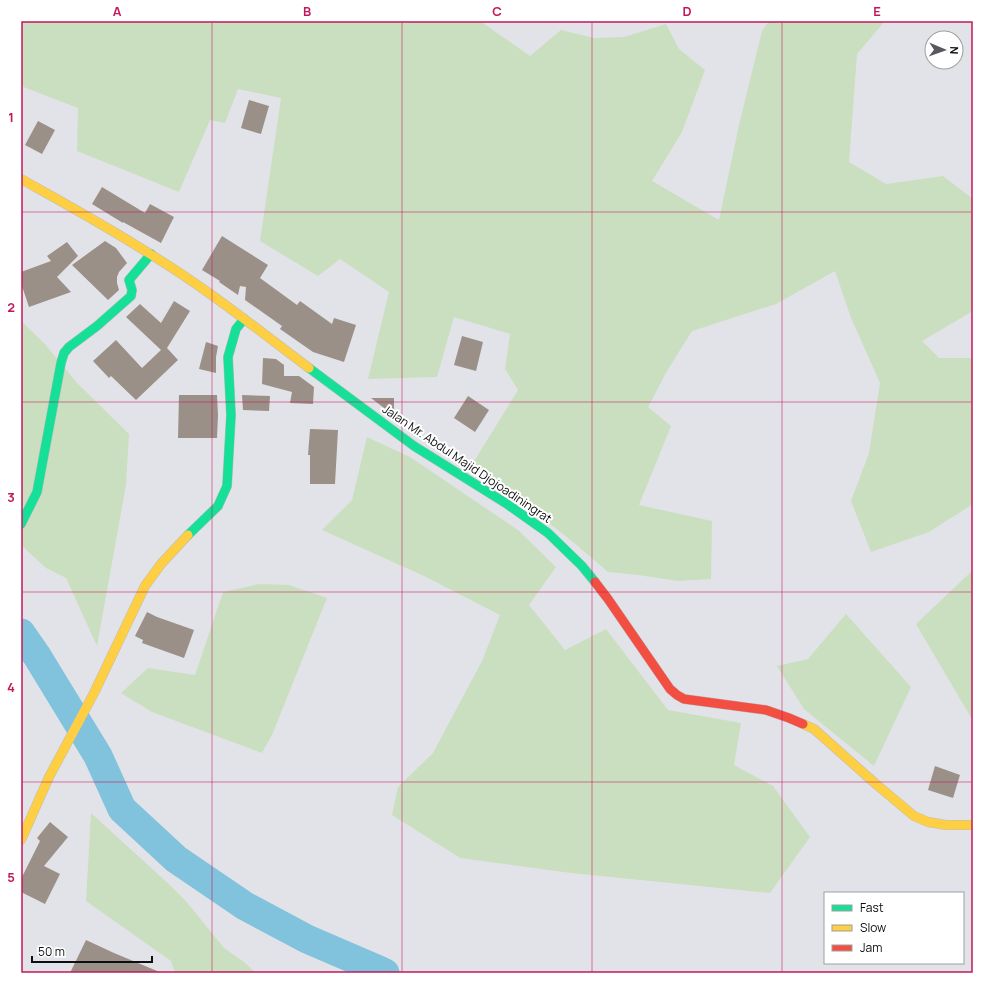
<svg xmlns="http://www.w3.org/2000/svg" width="994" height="994" viewBox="0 0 994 994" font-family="Manrope,sans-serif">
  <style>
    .green { fill: #cadfbf }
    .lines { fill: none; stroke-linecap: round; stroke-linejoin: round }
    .river { stroke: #81c2dd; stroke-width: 29 }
    .building { fill: #9b9087 }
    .fast-casing { stroke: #bcbdc0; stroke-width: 10 }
    .slow-casing { stroke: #bcbdc0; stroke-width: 10 }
    .jam-casing { stroke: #bcbdc0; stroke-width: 10 }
    .fast { stroke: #16e098; stroke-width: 9 }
    .slow { stroke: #ffcf43; stroke-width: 9 }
    .jam { stroke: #f24e42; stroke-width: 9 }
    .grid { fill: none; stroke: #c2185b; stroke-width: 1; stroke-opacity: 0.55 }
    .labels { text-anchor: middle; stroke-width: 4; stroke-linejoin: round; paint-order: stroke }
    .street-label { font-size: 12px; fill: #0d0e11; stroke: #fff }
    .neatline { fill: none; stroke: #c2185b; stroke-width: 1.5 }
    .grid-label { font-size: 13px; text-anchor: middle; font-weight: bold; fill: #c2185b }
  </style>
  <rect width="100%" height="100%" fill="#e2e3e8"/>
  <g class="green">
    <polygon points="21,21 480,21 530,56 561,30 594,38 624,37 666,24 679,49 705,70 682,132 652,181 719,220 739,125 762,31 769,21 885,21 857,54 849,162 886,184 943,176 973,199 973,311 922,341 939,358 973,358 973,504 929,532 871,552 851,501 869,453 880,383 851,318 835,271 776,304 692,331 667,371 648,407 671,426 639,505 712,521 711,579 678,581 638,575 608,572 573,542 473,463 518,390 505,369 510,334 454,317 437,377 368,379 389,292 340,259 318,276 260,241 281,98 238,89 225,123 210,120 179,192 77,151 78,108 21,86"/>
    <polygon points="21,321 44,343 77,383 129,434 126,485 97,646 66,578 46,568 21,545"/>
    <polygon points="367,437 410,457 518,530 556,567 529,605 565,650 606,629 668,710 741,723 734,765 773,786 810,837 770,893 571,873 460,858 392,815 398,787 433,753 482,661 500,615 424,576 322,530 352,500"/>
    <polygon points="973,570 973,721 916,624"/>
    <polygon points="259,584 289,585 327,598 272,735 262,753 152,712 121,693 148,668 195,675 223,592"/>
    <polygon points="846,614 911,687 874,766 804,709 777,666 808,659"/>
    <polygon points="91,813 172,887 185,900 224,948 244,962 256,973 175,973 171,961 86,901"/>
  </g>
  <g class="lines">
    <polyline class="river" points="21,633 37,656 98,756 122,809 176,859 245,906 307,939 379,970 385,973"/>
  </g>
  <g class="building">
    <polygon points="249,100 269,106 261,134 241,128"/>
    <polygon points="38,121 55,130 42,154 25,145"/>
    <polygon points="102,187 145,213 150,204 174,217 161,243 123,222 123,223 92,204"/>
    <polygon points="222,236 268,265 260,278 297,305 300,301 332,324 334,318 356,325 344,362 313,352 280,329 282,326 245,300 246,287 240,286 238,295 219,282 220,281 202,270"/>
    <polygon points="105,241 116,248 127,263 119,272 117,277 117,283 119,290 108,300 72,265"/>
    <polygon points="67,242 78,256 57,277 71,292 29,307 21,283 21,272 51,261 47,256"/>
    <polygon points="174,301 190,311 167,348 178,360 136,400 111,376 109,378 93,361 116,340 142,368 161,350 126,317 140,304 161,323"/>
    <polygon points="462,336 483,342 476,371 454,365"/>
    <polygon points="206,342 218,346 216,357 216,373 199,369"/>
    <polygon points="263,358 276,359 284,365 284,376 299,376 314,387 313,404 290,403 292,392 262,384"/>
    <polygon points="179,395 217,395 218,415 217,438 178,438"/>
    <polygon points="242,395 270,396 269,411 243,410"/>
    <polygon points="468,396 489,410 475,432 454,418"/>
    <polygon points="371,398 394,398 394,411 388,411"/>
    <polygon points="310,429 338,430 335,484 310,484 310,455 308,455"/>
    <polygon points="147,612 157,617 194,630 184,658 142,643 143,640 135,636"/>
    <polygon points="935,766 960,775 953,798 928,790"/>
    <polygon points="50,822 68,837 44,866 60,874 45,904 21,892 21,879 40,841 37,838"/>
    <polygon points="86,940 114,953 162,973 70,973"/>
  </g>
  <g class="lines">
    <defs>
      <g id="fast">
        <polyline points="309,368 414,446 507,504 548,533 582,566 595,582"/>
        <polyline points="21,524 37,492 61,363 64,353 69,347 97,326 131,296 132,290 129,280 151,254"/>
        <polyline points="188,535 218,506 227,486 231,415 228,357 236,329 244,319"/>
      </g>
      <g id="slow">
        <path d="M21,179c43,24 87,48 129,75 56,34 107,75 159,114"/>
        <polyline points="803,724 814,729 877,785 914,816 928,822 946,825 973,825"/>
        <polyline points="21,840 49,777 94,693 145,586 161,564 188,535"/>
      </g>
      <polyline id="jam" points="595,582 608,599 670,689 677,695 684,699 766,710 789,718 803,724"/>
    </defs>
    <use href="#fast" class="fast-casing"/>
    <use href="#slow" class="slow-casing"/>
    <use href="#jam" class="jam-casing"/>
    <use href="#fast" class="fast"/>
    <use href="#slow" class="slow"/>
    <use href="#jam" class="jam"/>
  </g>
  <path class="grid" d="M212,21v952M402,21v952M592,21v952M782,21v952M21,212h952M21,402h952M21,592h952M21,782h952"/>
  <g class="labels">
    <g class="street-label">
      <text transform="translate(467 464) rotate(34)" y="4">Jalan Mr. Abdul Majid Djojoadiningrat</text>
    </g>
  </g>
  <rect width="994" height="994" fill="none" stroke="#ffffff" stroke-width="44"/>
  <rect x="824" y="892" width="140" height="72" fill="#ffffff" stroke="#9e9fa0"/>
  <rect x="832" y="905" width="20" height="6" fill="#16e098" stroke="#9e9fa0"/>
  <text x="860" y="912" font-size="12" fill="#0d0e11">Fast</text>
  <rect x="832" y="925" width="20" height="6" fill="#ffcf43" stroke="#9e9fa0"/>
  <text x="860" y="932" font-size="12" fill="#0d0e11">Slow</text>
  <rect x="832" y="945" width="20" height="6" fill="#f24e42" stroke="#9e9fa0"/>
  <text x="860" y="952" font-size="12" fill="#0d0e11">Jam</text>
  <g transform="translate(944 50) rotate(92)"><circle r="19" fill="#ffffff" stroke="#9e9fa0"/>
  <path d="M0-3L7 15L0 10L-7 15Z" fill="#58595c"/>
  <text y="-6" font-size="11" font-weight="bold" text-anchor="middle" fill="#0d0e11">N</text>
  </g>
  <path d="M32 956v6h120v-6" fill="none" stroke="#0d0e11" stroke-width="2"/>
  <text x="38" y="956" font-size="12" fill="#0d0e11" stroke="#ffffff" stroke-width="3" paint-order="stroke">50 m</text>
  <rect x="22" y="22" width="950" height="950" class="neatline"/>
  <g class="grid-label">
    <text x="117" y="16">A</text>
    <text x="307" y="16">B</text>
    <text x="497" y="16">C</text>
    <text x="687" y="16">D</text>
    <text x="877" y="16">E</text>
    <text x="11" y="122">1</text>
    <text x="11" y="312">2</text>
    <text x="11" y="502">3</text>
    <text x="11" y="692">4</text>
    <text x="11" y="882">5</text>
  </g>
</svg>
